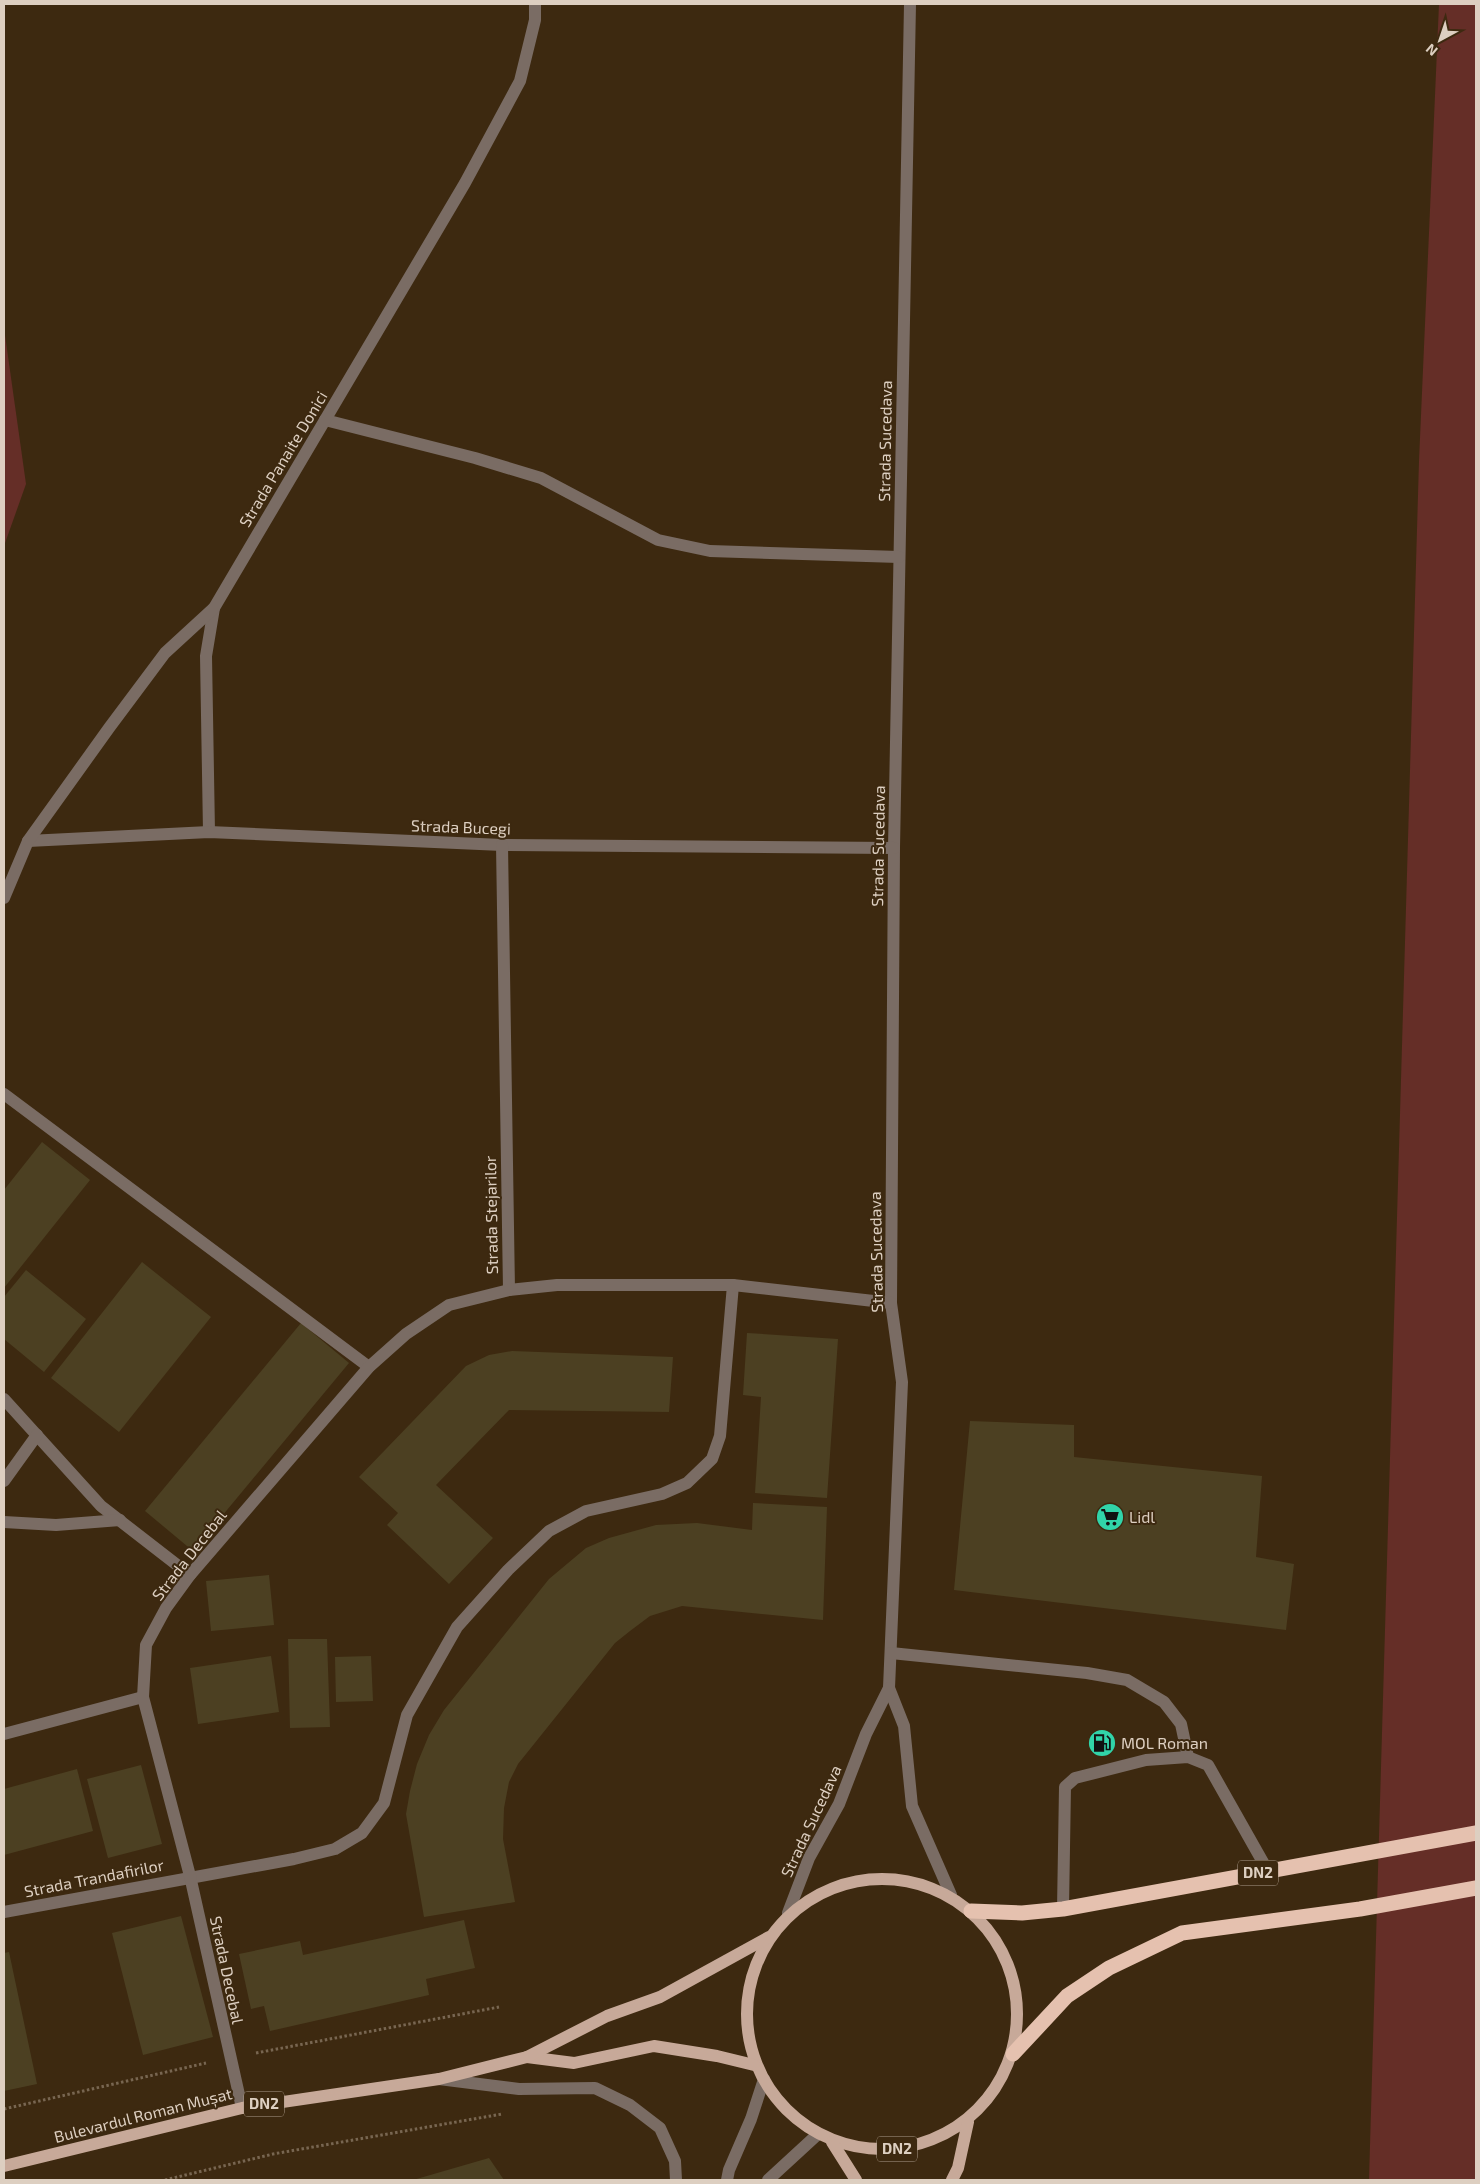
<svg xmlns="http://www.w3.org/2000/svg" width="1480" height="2184" viewBox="0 0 1480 2184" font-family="'Exo 2',sans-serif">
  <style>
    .green { fill: #652e27 }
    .building { fill: #4c4022 }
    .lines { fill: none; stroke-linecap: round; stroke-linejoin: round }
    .path { stroke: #786651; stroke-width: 3; stroke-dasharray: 2.5 2.5; stroke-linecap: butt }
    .minor { stroke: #7a6c64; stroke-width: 12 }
    .major { stroke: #c7a999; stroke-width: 12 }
    .highway { stroke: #e5c1af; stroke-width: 15 }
    .labels { text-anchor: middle; stroke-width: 4; stroke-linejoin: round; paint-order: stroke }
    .shield { fill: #3d2910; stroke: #ad9d8c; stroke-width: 1 }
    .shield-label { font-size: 15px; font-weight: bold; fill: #ddcfc1 }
    .street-label { font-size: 16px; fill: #ddcfc1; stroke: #3d2910 }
    .poi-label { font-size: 16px; fill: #ddcfc1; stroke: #3d2910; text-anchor: start }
  </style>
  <rect width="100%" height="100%" fill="#3d2910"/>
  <g class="green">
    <polygon points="1439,4 1476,4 1476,2180 1369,2180 1419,461"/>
    <polygon points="4,328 26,484 4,546"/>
  </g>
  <g class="building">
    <polygon points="42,1142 90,1180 4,1288 4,1190"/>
    <polygon points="142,1262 211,1317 119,1432 51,1378"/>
    <polygon points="26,1270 86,1319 44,1372 4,1339 4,1297"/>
    <polygon points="301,1323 349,1363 193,1551 145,1511"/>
    <polygon points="747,1333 838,1339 827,1498 755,1493 761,1397 743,1395"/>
    <polygon points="512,1351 673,1357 669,1412 509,1410 436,1485 493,1538 449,1584 387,1525 398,1513 359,1477 466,1366 489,1355"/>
    <polygon points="970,1421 1074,1425 1074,1457 1262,1476 1256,1557 1294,1564 1286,1630 954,1590"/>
    <polygon points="753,1503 827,1507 823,1620 682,1606 650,1616 630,1631 615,1643 518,1764 509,1782 504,1808 503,1839 515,1902 424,1917 406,1814 410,1791 417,1764 429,1735 444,1710 549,1579 586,1548 609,1538 656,1525 697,1523 752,1530"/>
    <polygon points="269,1575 274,1625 211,1631 206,1581"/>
    <polygon points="288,1639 327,1639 330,1727 290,1728"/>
    <polygon points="271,1656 279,1712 198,1724 190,1668"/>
    <polygon points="371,1656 373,1701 336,1702 335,1657"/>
    <polygon points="141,1765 162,1844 108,1858 87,1779"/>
    <polygon points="77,1769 93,1831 4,1855 4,1789"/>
    <polygon points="181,1916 213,2037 143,2055 112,1933"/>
    <polygon points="464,1920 475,1968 426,1979 429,1995 270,2031 264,2006 251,2009 239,1954 300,1941 303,1955"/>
    <polygon points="9,1952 37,2084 4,2091 4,1953"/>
    <polygon points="489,2158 504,2180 413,2180"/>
  </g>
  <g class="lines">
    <g class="path">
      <polyline points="256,2053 499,2007"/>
      <polyline points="4,2109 206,2063"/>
      <polyline points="165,2180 273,2154 502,2114"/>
    </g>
    <g class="minor">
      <polyline points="910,4 894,848 891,1303 902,1382 889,1688 904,1726 912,1806 951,1895"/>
      <polyline points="325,420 475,458 541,478 658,540 710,551 899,557"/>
      <polyline points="209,832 206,656 214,608"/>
      <polyline points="28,841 209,832 502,845 894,848"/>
      <polyline points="502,845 509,1290"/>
      <polyline points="4,898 28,841 109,728 165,653 214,608 465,183 520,81 535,20 535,4"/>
      <polyline points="4,1094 369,1367"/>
      <polyline points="4,1399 101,1506 190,1575"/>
      <polyline points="4,1481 37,1435"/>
      <polyline points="4,1522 56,1525 120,1520"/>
      <polyline points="891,1653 1087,1673 1127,1680 1164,1702 1181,1724 1188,1757"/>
      <polyline points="4,1734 143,1697"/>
      <polyline points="1063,1909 1065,1787 1075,1778 1146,1760 1188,1757 1208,1765 1268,1871"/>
      <polyline points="4,1912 294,1859 335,1849 362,1833 384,1803 407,1715 457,1627 508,1570 549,1531 586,1511 662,1494 687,1483 712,1459 720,1436 733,1285"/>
      <polyline points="788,1913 809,1858 839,1804 866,1734 889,1688"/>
      <polyline points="439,2079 519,2089 595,2088 630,2105 660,2128 675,2161 676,2180"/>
      <polyline points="242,2108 190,1876 143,1697 146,1645 166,1608 190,1575 369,1367 406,1334 449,1305 509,1290 557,1285 733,1285 891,1303"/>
      <polyline points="727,2180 729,2170 751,2119 764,2079"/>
      <polyline points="768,2180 818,2134"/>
    </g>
    <g class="major">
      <circle cx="882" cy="2014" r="135"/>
      <polyline points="527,2057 574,2063 654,2046 717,2056 754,2065"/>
      <polyline points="832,2142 856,2180"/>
      <polyline points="4,2166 242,2108 439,2079 527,2057 607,2016 660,1997 769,1937"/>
      <polyline points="952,2180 958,2168 968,2122"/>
    </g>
    <g class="highway">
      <polyline points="971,1911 1022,1913 1063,1909 1476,1833"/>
      <polyline points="1013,2054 1067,1996 1109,1968 1182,1933 1360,1909 1476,1888"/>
    </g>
  </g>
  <defs>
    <symbol id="supermarket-disc" viewBox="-11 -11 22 22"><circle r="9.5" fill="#31d4a9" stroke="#3d2910"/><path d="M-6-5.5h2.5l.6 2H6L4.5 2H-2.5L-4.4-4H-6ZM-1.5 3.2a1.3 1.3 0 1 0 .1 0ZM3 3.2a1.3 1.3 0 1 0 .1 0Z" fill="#111"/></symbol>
    <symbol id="fuel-disc" viewBox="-11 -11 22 22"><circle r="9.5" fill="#31d4a9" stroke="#3d2910"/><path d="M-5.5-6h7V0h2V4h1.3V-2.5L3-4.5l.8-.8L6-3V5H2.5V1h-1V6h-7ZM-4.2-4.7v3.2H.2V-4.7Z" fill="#111"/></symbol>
  </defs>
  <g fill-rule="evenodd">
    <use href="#supermarket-disc" x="1094" y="1501" width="32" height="32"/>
    <use href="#fuel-disc" x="1086" y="1727" width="32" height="32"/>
  </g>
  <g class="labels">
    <g class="shield">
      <rect x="1238" y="1860.5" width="40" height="25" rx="4"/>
      <rect x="244" y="2091.5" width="40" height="25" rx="4"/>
      <rect x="877" y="2136.5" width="40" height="25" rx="4"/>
    </g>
    <g class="shield-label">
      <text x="1258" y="1878">DN2</text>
      <text x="264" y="2109">DN2</text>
      <text x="897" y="2154">DN2</text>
    </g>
    <g class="street-label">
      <text transform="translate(885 441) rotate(-89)" y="6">Strada Sucedava</text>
      <text transform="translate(283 459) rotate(-59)" y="6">Strada Panaite Donici</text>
      <text transform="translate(461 827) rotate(2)" y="6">Strada Bucegi</text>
      <text transform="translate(878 846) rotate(-89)" y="6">Strada Sucedava</text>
      <text transform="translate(491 1215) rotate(-91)" y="6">Strada Stejarilor</text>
      <text transform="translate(876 1252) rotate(-91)" y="6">Strada Sucedava</text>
      <text transform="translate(189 1555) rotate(-52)" y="6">Strada Decebal</text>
      <text transform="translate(811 1821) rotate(-65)" y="6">Strada Sucedava</text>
      <text transform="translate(94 1878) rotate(-11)" y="6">Strada Trandafirilor</text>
      <text transform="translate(227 1970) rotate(78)" y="6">Strada Decebal</text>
      <text transform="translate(143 2115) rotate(-14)" y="6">Bulevardul Roman Mușat</text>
    </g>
    <g class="poi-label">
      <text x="1129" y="1523">Lidl</text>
      <text x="1121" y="1749">MOL Roman</text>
    </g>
  </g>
  <rect width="1480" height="2184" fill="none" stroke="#ddcfc1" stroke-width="10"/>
  <g transform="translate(1440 40) rotate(220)" stroke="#3d2910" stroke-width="4" paint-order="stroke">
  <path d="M0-4L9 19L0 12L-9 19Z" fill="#ddcfc1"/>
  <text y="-8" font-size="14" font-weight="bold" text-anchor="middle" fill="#ddcfc1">N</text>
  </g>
</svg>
